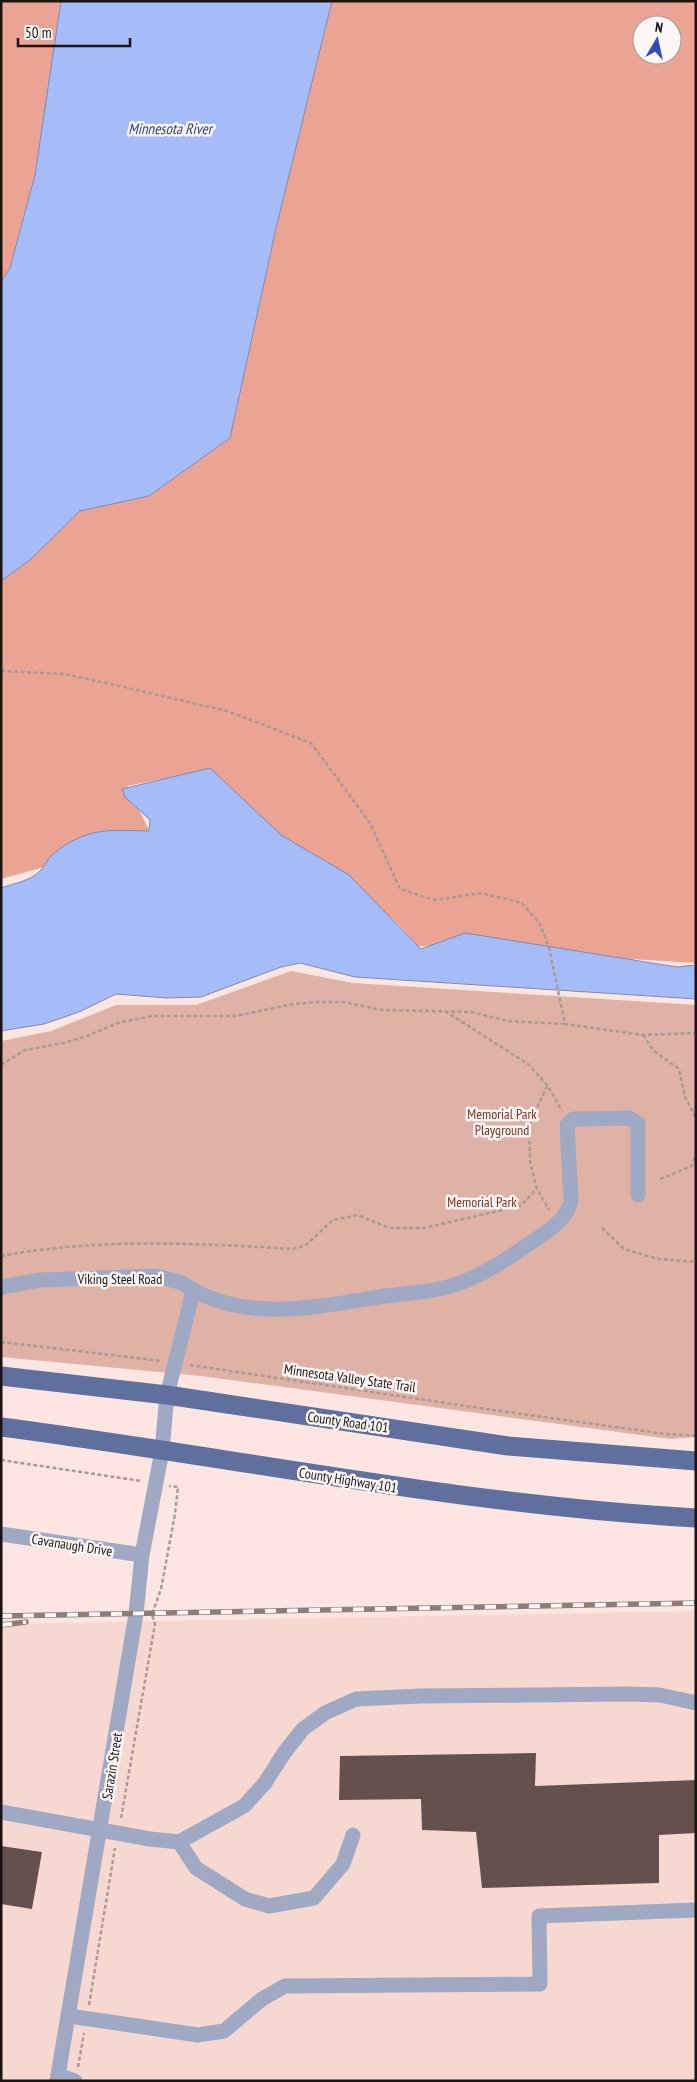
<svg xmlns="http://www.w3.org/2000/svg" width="697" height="2082" viewBox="0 0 697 2082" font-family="'PT Sans Narrow',sans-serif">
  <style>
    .built { fill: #f7d8d1 }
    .green { fill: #e0b2a6 }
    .forest { fill: #eba493; fill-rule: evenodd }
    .water { fill: #a6bcf8; stroke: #7c89b3 }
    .building { fill: #64514d }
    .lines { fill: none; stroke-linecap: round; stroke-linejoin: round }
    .path { stroke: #aa9995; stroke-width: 2.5; stroke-dasharray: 4 2.5; stroke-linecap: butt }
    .minor { stroke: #9fa9c3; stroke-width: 15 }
    .major { stroke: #5f709e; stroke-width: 19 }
    .rail-casing { stroke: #8d7e7b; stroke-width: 5.5 }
    .rail { stroke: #fdf8f7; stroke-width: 4; stroke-dasharray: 11; stroke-linecap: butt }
    .labels { text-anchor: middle; stroke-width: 5; stroke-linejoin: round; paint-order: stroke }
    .park-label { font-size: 14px; fill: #812e1b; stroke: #fdf8f7 }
    .street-label { font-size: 14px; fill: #1a1311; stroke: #fdf8f7 }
    .water-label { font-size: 15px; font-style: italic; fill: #2d4186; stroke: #fdf8f7 }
  </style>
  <rect width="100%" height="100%" fill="#fde6e1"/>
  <polygon class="built" points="696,1611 696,2081 1,2081 1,1624"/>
  <polygon class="green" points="291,971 353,983 696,1005 696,1437 670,1439 201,1376 1,1357 1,1041 51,1031 116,1005 196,1005"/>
  <g class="forest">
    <polygon points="1,1 61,1 35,175 10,268 1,282"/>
    <path d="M332,1h364v962l-278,-17 -21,-23 -64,-57 -35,-20 -136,-67 -35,7 22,44 -105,37 -43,12v-298l29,-21 50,-50 69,-14 81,-58 47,-214zM642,25h30v30h-30z"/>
  </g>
  <g class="water">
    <polygon points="61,1 332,1 277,224 230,438 149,496 80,511 30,560 1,581 1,282 10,268 35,175"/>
    <path d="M210,768l71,67 68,40 72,74 44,-16 212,34 19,-2v34l-341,-22 -55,-14 -19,4 -80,30 -34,1 -51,-4 -37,18 -35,12 -43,7v-143c14,-5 29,-7 39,-17 5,-5 8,-13 14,-18 34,-26 54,-23 95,-22l1,-11 -25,-23 -3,-8z"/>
  </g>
  <g class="building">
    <polygon points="536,1753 535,1786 696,1780 696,1833 659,1835 659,1883 482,1888 476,1832 422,1830 421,1799 339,1800 340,1756"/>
    <polygon points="1,1846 42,1852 32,1909 1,1904"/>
  </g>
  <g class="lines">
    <g class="path">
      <polyline points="1,671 65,674 128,688 227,711 311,743 370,823 400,889 435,900 481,893 522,903 540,924 549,948 565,1024 643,1035 696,1033"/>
      <polyline points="445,1011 528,1064 548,1086 562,1111"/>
      <polyline points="643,1035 654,1051 679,1069 685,1097 696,1118"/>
      <polyline points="1,1065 25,1050 64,1043 89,1035 118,1023 152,1016 236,1016 293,1004 320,1002 343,1002 382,1010 471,1012 508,1021 565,1024"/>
      <polyline points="547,1086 529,1125 530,1162 537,1189 549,1210"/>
      <polyline points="660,1179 692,1166 696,1153"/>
      <polyline points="602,1228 624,1249 658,1259 696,1262"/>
      <path d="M1,1256c96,-18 196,-13 292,-7l13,-4 27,-25 25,-5 31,13h35l96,-22 17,-17"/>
      <polyline points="1,1342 162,1361"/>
      <polyline points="190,1365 500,1411 666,1434 696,1436"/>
      <polyline points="1,1460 141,1481"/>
      <polyline points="121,1818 155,1624 152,1614 161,1589 175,1514 178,1487 169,1486"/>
      <polyline points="89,2005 115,1848"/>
      <polyline points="78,2067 84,2033"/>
    </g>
    <g class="minor">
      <polyline points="1,1287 40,1280 157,1276 182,1283 192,1289 190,1304 167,1395 162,1451 142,1555 136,1614 57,2081"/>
      <path d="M192,1289c58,34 130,17 193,7 26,-3 51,-4 75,-13 27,-10 50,-26 73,-42 16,-11 33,-20 38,-40l-4,-76 6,-6 56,-1 9,5v72"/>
      <polyline points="1,1534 142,1555"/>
      <polyline points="1,1812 150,1839 179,1842 196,1868 245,1899 269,1906 314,1898 343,1864 353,1835"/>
      <polyline points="179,1842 244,1806 265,1783 284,1753 303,1729 325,1713 356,1699 421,1696 629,1694 660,1695 696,1703"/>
      <polyline points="69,2016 198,2035 224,2031 262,1999 285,1986 540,1984 539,1916 696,1910"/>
      <polyline points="58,2075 75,2081"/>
    </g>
    <g class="major">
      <polyline points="1,1376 167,1395 508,1446 696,1461"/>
      <path d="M1,1427c232,30 461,78 695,91"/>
    </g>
    <defs>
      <g id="rail">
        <polyline points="1,1616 696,1603"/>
        <polyline points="1,1625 26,1622"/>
      </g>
    </defs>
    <use href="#rail" class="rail-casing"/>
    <use href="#rail" class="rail"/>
  </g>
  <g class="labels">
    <g class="park-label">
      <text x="502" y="1119">Memorial Park<tspan x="502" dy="16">Playground</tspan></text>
      <text x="482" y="1207">Memorial Park</text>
    </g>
    <g class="street-label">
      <text x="120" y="1284">Viking Steel Road</text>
      <text transform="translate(350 1378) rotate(8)" y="5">Minnesota Valley State Trail</text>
      <text transform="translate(348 1422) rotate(8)" y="5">County Road 101</text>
      <text transform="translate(348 1480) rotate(9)" y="5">County Highway 101</text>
      <text transform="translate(72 1545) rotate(9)" y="5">Cavanaugh Drive</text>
      <text transform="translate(112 1766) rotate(-81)" y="5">Sarazin Street</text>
    </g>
    <g class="water-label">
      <text x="170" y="134">Minnesota River</text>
    </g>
  </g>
  <rect width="697" height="2082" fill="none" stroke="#1a1311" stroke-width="5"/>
  <g transform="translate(657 40) rotate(9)"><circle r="24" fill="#fdf8f7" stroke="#a29c9b"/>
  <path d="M0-4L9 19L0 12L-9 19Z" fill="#324cbe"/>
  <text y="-8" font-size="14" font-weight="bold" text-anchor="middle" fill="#1a1311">N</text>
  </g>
  <path d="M18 38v8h112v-8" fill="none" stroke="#1a1311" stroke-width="2.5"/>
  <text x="25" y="38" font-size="15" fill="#1a1311" stroke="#fdf8f7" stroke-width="4" paint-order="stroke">50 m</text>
</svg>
